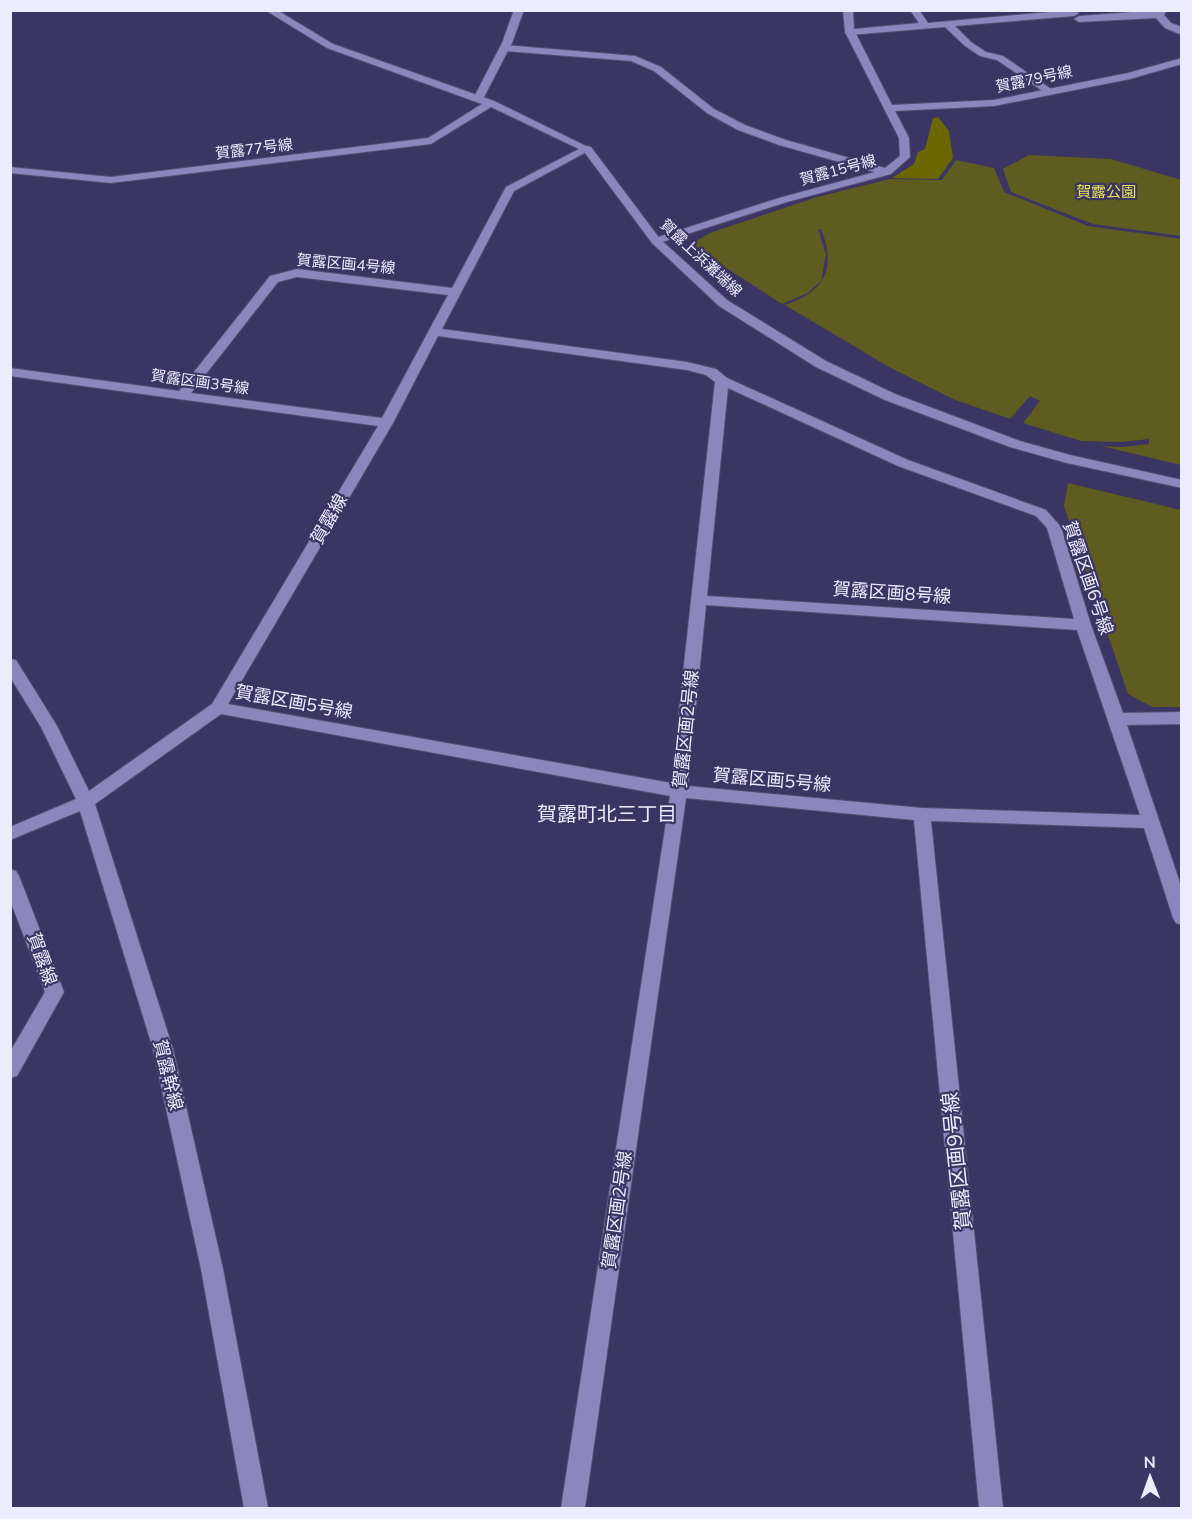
<svg xmlns="http://www.w3.org/2000/svg" width="1192" height="1519" viewBox="0 0 1192 1519" font-family="Mulish,'Noto Sans JP',sans-serif">
  <style>
    .green { fill: #5f5c1f }
    .forest { fill: #6b6702 }
    .lines { fill: none; stroke-linecap: round; stroke-linejoin: round }
    .service-casing { stroke: #534e72; stroke-width: 2 }
    .minor-casing { stroke: #534e72; stroke-width: 2 }
    .tertiary-casing { stroke: #534e72; stroke-width: 2 }
    .service { fill: #8b87bc; fill-rule: evenodd }
    .minor { fill: #8b87bc; fill-rule: evenodd }
    .tertiary { fill: #8b87bc; fill-rule: evenodd }
    .labels { text-anchor: middle; stroke-width: 4.5; stroke-linejoin: round; paint-order: stroke }
    .far-street-label { font-size: 15px; fill: #edecfd; stroke: #3b3563 }
    .far-park-label { font-size: 15px; fill: #ebe553; stroke: #3b3563 }
    .street-label { font-size: 18px; fill: #edecfd; stroke: #3b3563 }
    .neighbourhood-label { font-size: 20px; fill: #edecfd; stroke: #3b3563 }
    .near-street-label { font-size: 21px; fill: #edecfd; stroke: #3b3563 }
  </style>
  <rect width="100%" height="100%" fill="#3b3563"/>
  <g class="green">
    <polygon points="1029,155 1111,159 1181,180 1181,236 1093,224 1011,192 1003,169"/>
    <path d="M956,160l38,8 10,24 84,34 93,13v226l-80,-19 21,1 27,-3v-5l-28,3 -40,-1 -58,-18 17,-22 -10,-5 -20,23 -57,-20 -64,-32 -104,-62c40,-13 52,-37 36,-76h-3l8,25 -5,27 -13,12 -26,11 -74,-48 -15,-13 17,-10 107,-36 73,-18 52,1z"/>
    <polygon points="1068,483 1181,510 1181,707 1152,707 1128,694 1064,506"/>
  </g>
  <polygon class="forest" points="938,117 949,131 953,158 938,179 892,178 914,164 918,152 925,149 933,118"/>
  <g class="lines">
    <defs>
      <g id="service">
        <polygon points="514,10 524,10 512,43 483,99 474,101 473,99 502,43"/>
        <polygon points="843,10 853,10 854,29 919,23 910,10 919,10 928,23 1070,10 1079,13 1074,16 955,26 971,42 986,52 1003,56 1051,89 1051,93 1047,94 997,60 980,56 965,46 945,27 850,35 845,32"/>
        <polygon points="1158,10 1167,10 1164,15 1171,23 1182,27 1182,35 1165,28 1156,18 1079,22 1074,19 1079,16"/>
      </g>
      <g id="minor">
        <path d="M265,10h12l56,34 161,57 98,48 -78,42 -72,138 245,33 29,7 11,9 181,82 138,50 15,17 30,98 32,88 59,-1v12l-55,1 55,164v36l-6,-2 -3,-5 -29,-90 -213,-7 72,687h-24l-65,-688 -228,-22 -101,710h-24l109,-712 -449,-82 -126,90 78,245 50,220 45,239h-24l-43,-239 -48,-220 -73,-238 -70,29v-13l66,-28 -35,-72 -31,-50v-18l6,1 41,66 32,65 123,-87 166,-278 -368,-50v-8l169,23 91,-115 27,-7 155,19 54,-101 73,-38 -88,-42 -60,37 -320,39 -101,-10v-6l101,10 317,-39 54,-34 -155,-56zM297,277l151,18 -66,123 -191,-25 87,-111zM438,336l249,34 19,5 9,7 -44,401 -443,-79 165,-281zM728,388l170,78 138,50 11,12 27,91 -367,-23zM706,605l371,25 63,185 -218,-7 -234,-22z"/>
        <polygon points="850,29 855,32 892,105 994,100 1128,73 1182,58 1182,64 1130,79 994,106 895,111 909,138 910,157 891,174 787,202 656,244 652,243 652,239 779,198 875,172 779,145 738,130 707,113 654,71 631,61 505,51 500,48 505,45 635,56 661,67 714,109 745,125 786,140 885,168 900,156 899,138 845,32"/>
        <polygon points="10,869 16,871 19,876 64,992 17,1076 10,1078 10,1052 45,992 10,900"/>
      </g>
      <polygon id="tertiary" points="587,146 591,147 660,239 727,300 826,361 895,394 1020,441 1070,455 1182,480 1182,488 1067,463 1010,447 885,400 816,367 719,306 652,243 582,149"/>
    </defs>
    <use href="#service" class="service-casing"/>
    <use href="#minor" class="minor-casing"/>
    <use href="#tertiary" class="tertiary-casing"/>
    <use href="#service" class="service"/>
    <use href="#minor" class="minor"/>
    <use href="#tertiary" class="tertiary"/>
  </g>
  <g class="labels">
    <g class="far-street-label">
      <text transform="translate(1034 79) rotate(-12)" y="5">賀露79号線</text>
      <text transform="translate(254 149) rotate(-7)" y="5">賀露77号線</text>
      <text transform="translate(838 170) rotate(-15)" y="5">賀露15号線</text>
      <text transform="translate(701 258) rotate(43)" y="5">賀露上浜灘端線</text>
      <text transform="translate(346 264) rotate(5)" y="5">賀露区画4号線</text>
      <text transform="translate(200 382) rotate(8)" y="5">賀露区画3号線</text>
    </g>
    <g class="far-park-label">
      <text x="1106" y="197">賀露公園</text>
    </g>
    <g class="street-label">
      <text transform="translate(329 519) rotate(-60)" y="6">賀露線</text>
      <text transform="translate(1088 578) rotate(71)" y="6">賀露区画6号線</text>
      <text transform="translate(892 593) rotate(4)" y="6">賀露区画8号線</text>
      <text transform="translate(294 702) rotate(10)" y="6">賀露区画5号線</text>
      <text transform="translate(686 729) rotate(-84)" y="6">賀露区画2号線</text>
      <text transform="translate(772 780) rotate(5)" y="6">賀露区画5号線</text>
      <text transform="translate(42 959) rotate(70)" y="6">賀露線</text>
      <text transform="translate(168 1075) rotate(76)" y="6">賀露幹線</text>
      <text transform="translate(617 1210) rotate(-82)" y="6">賀露区画2号線</text>
    </g>
    <g class="neighbourhood-label">
      <text x="607" y="821">賀露町北三丁目</text>
    </g>
    <g class="near-street-label">
      <text transform="translate(957 1161) rotate(-96)" y="7">賀露区画9号線</text>
    </g>
  </g>
  <rect width="1192" height="1519" fill="none" stroke="#edecfd" stroke-width="24"/>
  <g transform="translate(1150 1477) rotate(359)" stroke="#3b3563" stroke-width="4.5" paint-order="stroke">
  <path d="M0-4.5L10 22L0 15L-10 22Z" fill="#edecfd"/>
  <text y="-9" font-size="16" font-weight="bold" text-anchor="middle" fill="#edecfd">N</text>
  </g>
</svg>
